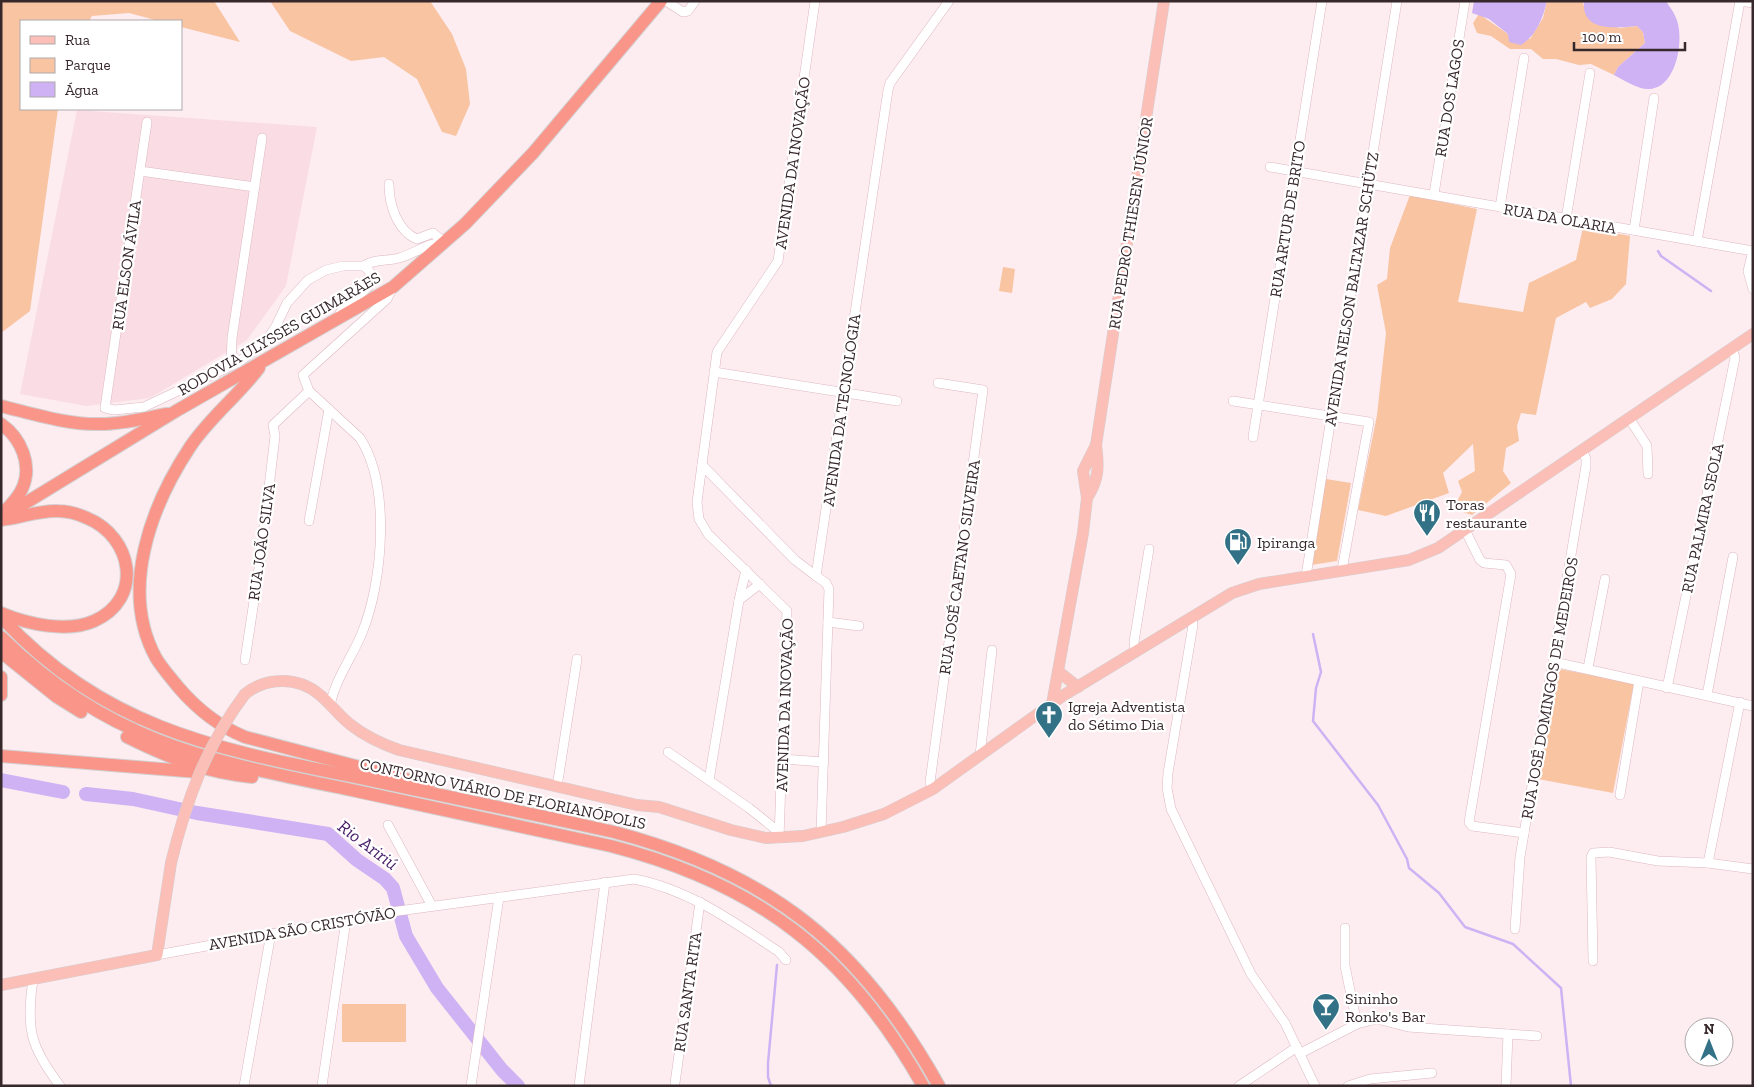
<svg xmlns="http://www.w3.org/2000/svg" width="1754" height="1087" viewBox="0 0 1754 1087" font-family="'Zilla Slab',serif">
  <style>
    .built { fill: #fadde4 }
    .green { fill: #f8c4a2 }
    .water { fill: #cfb2f3 }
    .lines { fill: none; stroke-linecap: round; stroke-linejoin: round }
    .stream { stroke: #cfb2f3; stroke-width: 2.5 }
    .river { stroke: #cfb2f3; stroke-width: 14 }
    .minor-casing { stroke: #ddb7c1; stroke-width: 10 }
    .major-casing { stroke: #d3d0d1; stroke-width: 12 }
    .highway-casing { stroke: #d3d0d1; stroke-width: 14 }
    .minor { stroke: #fff; stroke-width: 9 }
    .major { stroke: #fcbfb8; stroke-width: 11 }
    .highway { stroke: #fa9589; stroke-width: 12 }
    .major-bridge-casing { stroke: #d3d0d1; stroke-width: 12; stroke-linecap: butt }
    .major-bridge { stroke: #fcbfb8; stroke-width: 11 }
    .labels { text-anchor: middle; stroke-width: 4.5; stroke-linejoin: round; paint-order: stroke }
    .street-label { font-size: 16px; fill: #37282c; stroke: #fff }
    .poi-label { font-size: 16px; fill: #37282c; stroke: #fff; text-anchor: start }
    .water-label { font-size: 18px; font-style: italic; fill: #441c67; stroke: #fff }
  </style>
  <rect width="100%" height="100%" fill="#fdedf1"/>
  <polygon class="built" points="77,110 317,127 286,286 247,340 150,398 86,406 20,394"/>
  <g class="green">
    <polygon points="1,1 214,1 240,42 181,27 181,21 159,21 129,13 92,16 89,21 21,21 21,109 58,109 30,311 1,333"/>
    <polygon points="270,1 430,1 452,34 466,69 470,104 456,136 442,132 417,79 384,57 351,61 290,31"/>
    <polygon points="1547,1 1584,1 1583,5 1619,28 1637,26 1643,32 1645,43 1618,67 1614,75 1591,64 1579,65 1556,59 1543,59 1531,49 1510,49 1491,36 1477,33 1473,23 1479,14 1508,34 1530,39 1543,18"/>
    <polygon points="1410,195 1477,209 1458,302 1523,312 1529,283 1576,260 1583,227 1630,236 1626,284 1612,299 1590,308 1586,302 1556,318 1536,415 1521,413 1517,426 1519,441 1506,448 1503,471 1511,483 1472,515 1453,509 1462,492 1458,481 1475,471 1473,444 1443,473 1449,493 1386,516 1358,510 1377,415 1386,333 1377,285 1387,279 1390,248"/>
    <polygon points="1003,267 1015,269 1012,293 999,291"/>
    <polygon points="1326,479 1351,483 1337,561 1311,565"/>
    <polygon points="1559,669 1634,683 1613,793 1538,779"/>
    <rect x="342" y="1004" width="64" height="38"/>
  </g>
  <g class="water">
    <path d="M1474,1h73c-4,17 -11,35 -26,44l-12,-3 -1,-8 -19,-15 -17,-6z"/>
    <path d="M1584,1h82c3,5 8,11 10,17 9,20 1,69 -26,71 -12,1 -26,-9 -36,-14l4,-8 27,-24 -2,-11 -6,-6c-22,2 -56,6 -53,-25z"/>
  </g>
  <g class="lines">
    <g class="stream">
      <polyline points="1658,251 1661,256 1711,291"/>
      <polyline points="1313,634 1321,672 1316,688 1313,721 1378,805 1407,859 1409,868 1439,893 1465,927 1513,944 1561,988 1571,1086"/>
      <polyline points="771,1086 768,1077 768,1063 777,965"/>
    </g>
    <g class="river">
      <polyline points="1,780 63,792"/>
      <polyline points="86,794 133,799 197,813 328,834 357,860 385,879 393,888 406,936 437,988 502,1070 518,1086"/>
    </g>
    <defs>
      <g id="minor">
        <polyline points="666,1 683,12 688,11 695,1"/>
        <polyline points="1740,1 1753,3"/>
        <path d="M147,122l-42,286 9,2 30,-3 93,-44 27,-19 12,-18 11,-23 21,-23 18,-10 17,-4h21c8,-7 25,-5 35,-8 15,-4 30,-16 45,-16"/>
        <polyline points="1270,167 1753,251"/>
        <polyline points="140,171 255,187"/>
        <path d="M389,184c0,20 8,47 28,55l16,-6 11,9"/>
        <polyline points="1434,194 1465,1"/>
        <polyline points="1500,207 1524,58"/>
        <polyline points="1566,219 1590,73"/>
        <polyline points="1634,230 1654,98"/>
        <polyline points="1697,241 1740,1"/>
        <polyline points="1753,251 1748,271 1753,289"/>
        <polyline points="340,313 369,286 370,272 364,266"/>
        <polyline points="231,365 232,338 262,138"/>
        <polyline points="714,372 897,401"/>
        <polyline points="1233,401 1369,422 1342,570"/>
        <polyline points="1629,418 1647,446 1648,474"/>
        <polyline points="1253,437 1322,1"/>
        <polyline points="702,465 795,560 816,576"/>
        <polyline points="309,521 329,409"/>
        <polyline points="1465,530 1480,560 1484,563 1506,565 1511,574 1469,822 1472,826 1524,833"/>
        <polyline points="1306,576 1397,1"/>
        <polyline points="739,600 760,584"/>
        <polyline points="1192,617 1193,625 1168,773 1167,788 1171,809 1251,974 1285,1023 1315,1086"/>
        <polyline points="828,622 859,626"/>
        <polyline points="1135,652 1134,642 1149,549"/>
        <polyline points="245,660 261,555 275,436 273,425 309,391"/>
        <polyline points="1554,662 1753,706"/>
        <polyline points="1588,668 1605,579"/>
        <polyline points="1667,688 1735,358 1732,348"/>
        <polyline points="1707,695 1733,557"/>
        <path d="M330,706c5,-27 22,-48 32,-73 21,-51 29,-147 -2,-195l-51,-47 -6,-16 84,-76 6,-12"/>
        <polyline points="668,752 749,808 779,832"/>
        <polyline points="980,755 992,650"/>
        <polyline points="782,759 824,762"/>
        <polyline points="709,780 739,600 746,570"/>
        <polyline points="557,787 577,659"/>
        <polyline points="933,789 930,782 983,390 938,383"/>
        <polyline points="1620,795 1639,681"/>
        <polyline points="388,825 432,906"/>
        <polyline points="821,832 829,589 826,583 816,576 888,90 890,83 949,1"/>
        <polyline points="779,838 787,611 708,534 699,519 697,502 717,352 778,261 815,1"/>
        <polyline points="1708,863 1740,702"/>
        <polyline points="1345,928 1345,966 1357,1024"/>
        <polyline points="1515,929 1520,857 1586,466 1586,459 1582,450"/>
        <path d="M157,955l234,-43 243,-33c54,10 100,43 145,73l7,8"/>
        <polyline points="1593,961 1591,857 1593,853 1609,852 1658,861 1708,863 1753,869"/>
        <path d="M33,979c-7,51 -3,66 27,107"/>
        <polyline points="1301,1053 1357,1024 1377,1019 1408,1027 1537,1036"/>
        <polyline points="675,1083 700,902"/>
        <polyline points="244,1086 271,933"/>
        <polyline points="322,1086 346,920"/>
        <polyline points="471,1086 499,897"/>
        <polyline points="579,1086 605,882"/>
        <polyline points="1239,1086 1297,1047"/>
        <polyline points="1348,1086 1370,1079 1432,1073"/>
        <polyline points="1506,1086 1508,1034"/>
      </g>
      <g id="major">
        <path d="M1087,498c12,-19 12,-31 9,-53l68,-444"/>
        <polyline points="1059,672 1078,687"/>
        <path d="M245,694c21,-17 53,-18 75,1 11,9 19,21 31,30 14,11 31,19 48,25l238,55 22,2 72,23 35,8 37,-2 40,-9 41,-13 49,-25 131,-94 168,-102 27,-9 150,-24 29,-12 315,-214"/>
        <polyline points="1052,704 1083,533 1087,498 1083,471 1096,445"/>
        <polyline points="1,985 157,955 171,863"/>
      </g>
      <g id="highway">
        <path d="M259,368c-21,28 -49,49 -69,79 -39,59 -71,143 -34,211 6,10 15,20 23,30 19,22 39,38 66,49l183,48"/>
        <path d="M1,406c33,8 67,19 100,18 23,0 44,-6 66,-10"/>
        <path d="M1,424c20,14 32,41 21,65 -4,9 -12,17 -19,24"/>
        <polyline points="1,518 176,411 393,287 465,224 533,153 661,1"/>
        <path d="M1,520c19,-2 38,-10 57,-9 10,0 20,3 29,7 46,19 57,81 7,103 -27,12 -67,3 -93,-8"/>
        <path d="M1,617c108,116 223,133 369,163 82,17 163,34 244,52 156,41 247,114 325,254"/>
        <path d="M1,637c111,108 210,124 355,154 85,18 170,36 255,55 147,38 237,107 312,240"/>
        <polyline points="1,652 57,697 81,712"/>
        <polyline points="1,677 1,695"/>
        <path d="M127,737c42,21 78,35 125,40"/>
        <polyline points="1,756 198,772"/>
      </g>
    </defs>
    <use href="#minor" class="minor-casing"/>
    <use href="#major" class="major-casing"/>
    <use href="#highway" class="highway-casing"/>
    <use href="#minor" class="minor"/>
    <use href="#major" class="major"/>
    <use href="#highway" class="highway"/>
    <defs>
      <path id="major-bridge" d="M171,863c15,-62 35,-117 74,-169"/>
    </defs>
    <use href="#major-bridge" class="major-bridge-casing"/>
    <use href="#major-bridge" class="major-bridge"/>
  </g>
  <defs>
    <symbol id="restaurant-pin" viewBox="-11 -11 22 30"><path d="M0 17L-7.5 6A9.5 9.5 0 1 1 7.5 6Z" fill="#327186" stroke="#fff"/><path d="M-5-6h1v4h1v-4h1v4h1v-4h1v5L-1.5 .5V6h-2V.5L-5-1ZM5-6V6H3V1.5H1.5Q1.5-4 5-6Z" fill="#fff"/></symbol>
    <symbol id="fuel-pin" viewBox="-11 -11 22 30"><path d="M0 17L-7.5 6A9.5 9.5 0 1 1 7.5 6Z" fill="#327186" stroke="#fff"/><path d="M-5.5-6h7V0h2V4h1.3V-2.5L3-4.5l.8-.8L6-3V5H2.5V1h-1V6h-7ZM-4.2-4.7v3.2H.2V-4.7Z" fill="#fff"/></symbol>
    <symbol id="church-pin" viewBox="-11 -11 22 30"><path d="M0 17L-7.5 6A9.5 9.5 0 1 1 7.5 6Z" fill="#327186" stroke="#fff"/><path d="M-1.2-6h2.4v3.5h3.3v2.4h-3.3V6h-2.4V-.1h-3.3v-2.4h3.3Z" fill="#fff"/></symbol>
    <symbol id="bar-pin" viewBox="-11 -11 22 30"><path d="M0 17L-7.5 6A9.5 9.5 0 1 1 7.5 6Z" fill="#327186" stroke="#fff"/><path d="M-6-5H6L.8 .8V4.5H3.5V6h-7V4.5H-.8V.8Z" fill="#fff"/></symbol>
  </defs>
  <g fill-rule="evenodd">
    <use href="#restaurant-pin" x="1411" y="497" width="32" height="43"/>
    <use href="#fuel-pin" x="1222" y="526" width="32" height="43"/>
    <use href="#church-pin" x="1033" y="699" width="32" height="43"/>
    <use href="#bar-pin" x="1310" y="991" width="32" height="43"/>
  </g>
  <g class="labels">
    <g class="street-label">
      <text transform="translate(1449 98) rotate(-81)" y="6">RUA DOS LAGOS</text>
      <text transform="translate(792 163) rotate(-82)" y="6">AVENIDA DA INOVAÇÃO</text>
      <text transform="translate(1560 218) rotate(10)" y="6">RUA DA OLARIA</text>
      <text transform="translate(1287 219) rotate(-81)" y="6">RUA ARTUR DE BRITO</text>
      <text transform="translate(1130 223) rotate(-81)" y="6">RUA PEDRO THIESEN JÚNIOR</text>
      <text transform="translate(126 265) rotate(-82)" y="6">RUA ELSON ÁVILA</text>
      <text transform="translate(1351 289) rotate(-81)" y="6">AVENIDA NELSON BALTAZAR SCHÜTZ</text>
      <text transform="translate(279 333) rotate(-30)" y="6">RODOVIA ULYSSES GUIMARÃES</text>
      <text transform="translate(841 410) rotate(-82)" y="6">AVENIDA DA TECNOLOGIA</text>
      <text transform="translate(1702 518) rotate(-78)" y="6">RUA PALMIRA SEOLA</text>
      <text transform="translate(261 542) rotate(-82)" y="6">RUA JOÃO SILVA</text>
      <text transform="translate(959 567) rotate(-82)" y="6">RUA JOSÉ CAETANO SILVEIRA</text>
      <text transform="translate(1549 688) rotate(-80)" y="6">RUA JOSÉ DOMINGOS DE MEDEIROS</text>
      <text transform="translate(784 705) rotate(-88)" y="6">AVENIDA DA INOVAÇÃO</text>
      <text transform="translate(503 793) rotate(12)" y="6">CONTORNO VIÁRIO DE FLORIANÓPOLIS</text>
      <text transform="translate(302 928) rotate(-10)" y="6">AVENIDA SÃO CRISTÓVÃO</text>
      <text transform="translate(687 992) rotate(-82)" y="6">RUA SANTA RITA</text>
    </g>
    <g class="poi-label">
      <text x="1446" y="510">Toras<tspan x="1446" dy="18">restaurante</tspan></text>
      <text x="1257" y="548">Ipiranga</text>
      <text x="1068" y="712">Igreja Adventista<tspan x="1068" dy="18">do Sétimo Dia</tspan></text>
      <text x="1345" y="1004">Sininho<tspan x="1345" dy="18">Ronko's Bar</tspan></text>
    </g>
    <g class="water-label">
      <text transform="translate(368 845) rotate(37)" y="6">Rio Aririú</text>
    </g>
  </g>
  <rect width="1754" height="1087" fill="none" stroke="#37282c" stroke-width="5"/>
  <rect x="20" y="20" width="162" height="90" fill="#ffffff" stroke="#afa9ab"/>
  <rect x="30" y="36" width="25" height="8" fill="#fcbfb8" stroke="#afa9ab"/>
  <text x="65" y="45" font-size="15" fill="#37282c">Rua</text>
  <rect x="30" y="58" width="25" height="15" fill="#f8c4a2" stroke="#afa9ab"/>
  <text x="65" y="70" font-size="15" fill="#37282c">Parque</text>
  <rect x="30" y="82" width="25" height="15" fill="#cfb2f3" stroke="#afa9ab"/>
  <text x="65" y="95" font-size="15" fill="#37282c">Água</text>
  <g transform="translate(1709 1042)"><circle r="24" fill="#ffffff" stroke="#afa9ab"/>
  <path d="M0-4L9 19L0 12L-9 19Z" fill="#327186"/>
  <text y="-8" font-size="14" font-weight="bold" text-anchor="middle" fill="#37282c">N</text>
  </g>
  <path d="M1574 42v8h111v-8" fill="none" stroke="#37282c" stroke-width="2.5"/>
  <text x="1582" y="42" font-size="15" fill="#37282c" stroke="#ffffff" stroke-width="4" paint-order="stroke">100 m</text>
</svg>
